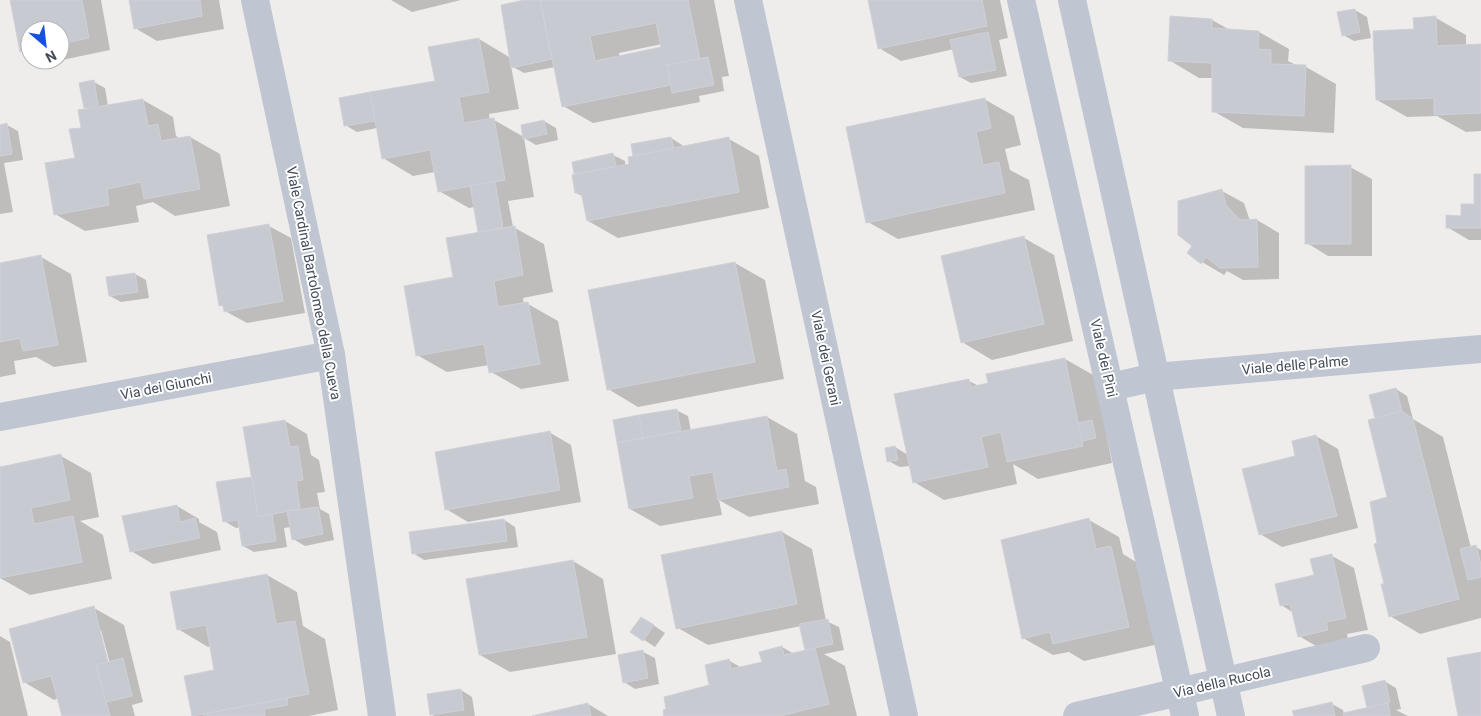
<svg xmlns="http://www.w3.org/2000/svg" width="1481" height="716" viewBox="0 0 1481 716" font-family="Roboto,sans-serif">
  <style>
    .shadow { fill: #0003; fill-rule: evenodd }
    .building { fill: #c8cad2; stroke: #d0d1d8; fill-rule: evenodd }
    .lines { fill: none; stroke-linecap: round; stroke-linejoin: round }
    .minor { stroke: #bfc6d2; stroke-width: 28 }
    .labels { text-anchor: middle; stroke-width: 4; stroke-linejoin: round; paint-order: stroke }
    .street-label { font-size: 14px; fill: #444c5a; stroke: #fff }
  </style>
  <rect width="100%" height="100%" fill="#efecec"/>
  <g class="shadow">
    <polygon points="11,0 101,0 110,50 43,64 37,60 60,60 60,30 30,30 30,56 21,51"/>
    <polygon points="130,0 219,0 224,29 157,41 135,28"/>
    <polygon points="391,0 461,0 412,12"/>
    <path d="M530,0h184l15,76 -7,1 2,14 -25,5 1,6 -107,21 -30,-17 -8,-39 -31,6 -13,-7 8,43 -30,5 1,6h4l30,17 20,-16 12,7 2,12 -22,5 -12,-7 10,59 -26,4 5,26 31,17 9,48 -30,6 1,6h4l30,17 11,60 -48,8 -30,-17 -2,-7 -42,7 -30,-17 37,-77 26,-45 -5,-26 -6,1 -30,-17 -4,-19 -22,4 -30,-18 -6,-30 -20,4 -12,-7 -4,-26 95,-17 43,-43 32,19zM662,44v4l-42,9 -1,-4z"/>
    <polygon points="869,0 1000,0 1008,38 999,40 1007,76 971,83 960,77 954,49 901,61 879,48"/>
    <polygon points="1355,10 1367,17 1371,38 1354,41 1343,35"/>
    <polygon points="1436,18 1466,35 1466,45 1481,45 1481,131 1466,132 1437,116 1407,117 1377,100 1415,30"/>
    <polygon points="1212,20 1230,30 1259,32 1289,49 1288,61 1298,66 1306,67 1336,84 1334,133 1243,128 1213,111 1213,78 1199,78 1169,60"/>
    <polygon points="94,82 105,88 108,106 143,100 173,117 176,136 181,139 190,137 220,154 230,206 175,216 153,202 136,206 139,222 85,231 55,214 76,159 83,129 89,110 85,107"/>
    <polygon points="984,99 1014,116 1021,145 1005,149 1010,170 1029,180 1035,210 898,239 868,222"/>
    <polygon points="7,125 18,131 23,160 4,163 13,212 0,214 0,126"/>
    <polygon points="671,138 682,145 683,147 729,139 759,156 769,208 618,238 588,221 583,196 576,193 578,175 575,173 613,155 625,161 625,166 631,165 636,156 634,155"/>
    <polygon points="1350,167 1372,179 1372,256 1328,256 1307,243"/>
    <polygon points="1481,175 1481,240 1469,240 1447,227 1462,217 1475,205"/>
    <polygon points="1222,191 1244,203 1250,221 1257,220 1279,233 1279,279 1243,280 1227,271 1224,275 1202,262 1194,246"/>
    <polygon points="269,226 291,238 305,313 247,323 225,311 225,308 220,305"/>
    <polygon points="1024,238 1054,255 1073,341 992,360 962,342"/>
    <polygon points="41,257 71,274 87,362 54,367 36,357 14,361 16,374 0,377 0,264"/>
    <polygon points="735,263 765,280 784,379 638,407 608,389"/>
    <polygon points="135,274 146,280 149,298 121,302 110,296"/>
    <polygon points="1065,359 1095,376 1112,463 1038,479 1013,464 1017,484 944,500 914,482 910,466 900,467 888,461 895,447 908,455 969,381 979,386 989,384"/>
    <polygon points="1396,389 1407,396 1413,419 1443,437 1471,548 1476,547 1481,550 1481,618 1420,634 1390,616 1379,544 1389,498 1379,419 1376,417"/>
    <polygon points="676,410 688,416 691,431 767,417 797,434 805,481 816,487 819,504 749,517 719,500 722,515 660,526 630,509 615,421"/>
    <polygon points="285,421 307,434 311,455 319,460 325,492 317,493 320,509 329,514 334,540 305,546 293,539 291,527 284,528 287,547 254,552 243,546 240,527 236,528 224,521 253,478 244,428"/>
    <polygon points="549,432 571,445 581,502 468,522 446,509"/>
    <polygon points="1316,436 1338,449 1358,528 1282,547 1260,534 1297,457"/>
    <polygon points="61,456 91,473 99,517 80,521 103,535 112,579 30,595 0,578 0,468"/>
    <polygon points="177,506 199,519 199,522 217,532 221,550 153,564 131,551"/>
    <polygon points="504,520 515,527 518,547 424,560 413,553"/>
    <polygon points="1089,520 1119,537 1123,554 1141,565 1159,644 1084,661 1069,652 1053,655 1023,638"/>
    <polygon points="782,532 812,549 826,621 839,627 844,650 824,654 845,666 857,716 665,716 711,686 728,660 742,668 763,662 782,647 794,654 807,651 801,626 708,645 678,628 663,556"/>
    <polygon points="1332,556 1354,568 1368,630 1347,634 1349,643 1321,649 1299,636 1294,613 1281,605 1316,576"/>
    <polygon points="573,561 603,579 616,654 510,672 480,655"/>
    <path d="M267,575l30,17 6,34 22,13 13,71 -29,6h-114l-2,-1 23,-44 -5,-25 -3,1 -30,-18zM284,700l-67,12v-3z"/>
    <path d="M94,608l30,17 19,77 -11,3 3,11h-72l-4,-18 -5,2 -30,-18zM99,630h2l10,38h-3z"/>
    <polygon points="653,625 665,633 655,647 632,632"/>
    <polygon points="0,636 10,642 28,716 0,716"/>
    <polygon points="643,652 655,658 659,684 635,689 624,682"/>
    <polygon points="1384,681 1396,688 1401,709 1396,710 1408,716 1295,716 1332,704 1343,710 1344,714 1369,708"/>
    <polygon points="461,690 472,697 475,716 434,716 431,714"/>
    <polygon points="588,704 608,716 537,716"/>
  </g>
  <g class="building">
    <polygon points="10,0 82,0 89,38 60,44 60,30 30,30 30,50 20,52"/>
    <polygon points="129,0 200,0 202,16 134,29"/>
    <polygon points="524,0 540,0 552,59 511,68 501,5"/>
    <path d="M540,0h148l12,59 -33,6 4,20 -109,22zM656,23l5,24 -66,14 -5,-25z"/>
    <polygon points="868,0 982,0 987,26 878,49"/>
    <polygon points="1355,9 1360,32 1342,36 1337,12"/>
    <polygon points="1170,16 1212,19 1212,28 1259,31 1258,49 1271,50 1271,64 1306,65 1304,116 1212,112 1212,63 1168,61"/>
    <polygon points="1436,16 1437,46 1481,44 1481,113 1434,115 1434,98 1376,100 1373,31 1414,29 1413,18"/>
    <polygon points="988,32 996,70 959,77 950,40"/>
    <polygon points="479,38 489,92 459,97 464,123 494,118 505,180 438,192 430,150 382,159 370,92 435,81 428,47"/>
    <polygon points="708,57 714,85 672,93 667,65"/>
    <polygon points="94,80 98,105 84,108 79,83"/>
    <polygon points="370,92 375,121 344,126 339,98"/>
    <polygon points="985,98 991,128 976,132 983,165 999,162 1005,193 866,223 846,127"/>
    <polygon points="143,99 148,126 158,124 161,141 190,136 200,189 144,199 141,182 107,189 109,205 54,215 45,163 75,158 69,129 81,128 78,110"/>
    <polygon points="544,120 547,134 523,139 521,125"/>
    <polygon points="7,123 12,154 0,156 0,125"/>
    <polygon points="671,137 674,148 633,156 631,144"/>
    <polygon points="729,137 739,192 587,221 581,192 575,193 572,175 629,164 628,157"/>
    <polygon points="613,153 616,166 574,174 572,162"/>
    <polygon points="1351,165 1351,244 1305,244 1305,166"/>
    <polygon points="1474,174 1481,174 1481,228 1446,228 1446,215 1461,216 1461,204 1474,204"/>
    <polygon points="495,181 503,228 478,232 470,186"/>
    <polygon points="1222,189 1226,205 1240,220 1257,219 1258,267 1220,268 1206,257 1201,264 1187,253 1192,246 1178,235 1178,201"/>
    <polygon points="269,224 283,301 224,312 223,305 219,306 207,235"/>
    <polygon points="515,226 523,275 494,281 498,307 528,302 540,364 489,373 484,344 416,356 404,286 453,277 446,238"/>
    <polygon points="1024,236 1044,324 961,343 941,256"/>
    <polygon points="41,255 58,345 23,351 20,338 0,342 0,263"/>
    <polygon points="735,262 755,362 607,390 588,290"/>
    <polygon points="135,273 138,292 109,296 106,277"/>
    <polygon points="1065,358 1083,446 1007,462 1001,432 981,437 988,467 913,483 894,394 969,379 971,387 988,383 986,374"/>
    <polygon points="1396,388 1402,411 1375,418 1369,395"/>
    <polygon points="677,409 681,431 643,438 639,415"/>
    <polygon points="1402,411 1413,419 1459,599 1389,617 1381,584 1384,584 1374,544 1377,543 1370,502 1387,497 1368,420"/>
    <polygon points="639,415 643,438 617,443 613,420"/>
    <polygon points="767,416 777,471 786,469 789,487 718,500 713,472 689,476 693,498 629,509 617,443"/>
    <polygon points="285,420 290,447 298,446 303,480 296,481 300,509 258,517 243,427"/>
    <polygon points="1092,420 1096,438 1082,441 1078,423"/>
    <polygon points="550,431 560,490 445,510 435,452"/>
    <polygon points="1316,435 1337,516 1259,535 1242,469 1295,456 1292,441"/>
    <polygon points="895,446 898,460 887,462 885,448"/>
    <polygon points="61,454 70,500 31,508 34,524 73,516 82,562 0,578 0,467"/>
    <polygon points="252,477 258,517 272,514 276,541 242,546 238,520 223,522 216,482"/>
    <polygon points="177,505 180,522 195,518 200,538 130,552 122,516"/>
    <polygon points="318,507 323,534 292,540 287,511"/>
    <polygon points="1089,518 1096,549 1111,546 1129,627 1053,644 1050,632 1022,639 1001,540"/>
    <polygon points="504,519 507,541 412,554 409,532"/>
    <polygon points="782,531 797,604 676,629 661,555"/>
    <polygon points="1476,545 1481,565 1481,577 1468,580 1460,549"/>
    <polygon points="1332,554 1346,618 1326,622 1328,630 1298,637 1290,604 1280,606 1275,584 1314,575 1310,559"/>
    <polygon points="573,560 587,637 479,655 466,579"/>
    <polygon points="267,574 276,624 295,621 309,694 192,716 184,676 214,670 206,625 177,630 170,592"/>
    <polygon points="94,606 108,662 96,665 110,716 62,716 51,676 23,683 9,629"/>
    <polygon points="641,617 654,625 643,641 630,632"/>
    <polygon points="828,619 833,644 805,650 799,624"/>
    <polygon points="782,646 784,655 815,648 829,704 780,716 664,716 663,710 666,709 664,697 709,685 705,665 729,659 731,669 762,662 759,652"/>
    <polygon points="643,650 648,678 623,683 618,655"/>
    <polygon points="1481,652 1481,716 1458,716 1447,658"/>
    <polygon points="123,658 132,696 106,702 96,665"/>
    <polygon points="1385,680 1390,702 1367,708 1362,686"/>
    <polygon points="461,689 464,710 430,715 427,694"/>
    <polygon points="287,698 288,705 264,709 265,716 204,716 204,714"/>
    <polygon points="1332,702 1335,716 1294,716 1292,711"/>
    <polygon points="588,703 591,716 532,716"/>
    <polygon points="1388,703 1390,716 1344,716 1343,713"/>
  </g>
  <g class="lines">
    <g class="minor">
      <polyline points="255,0 331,355 382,716"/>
      <polyline points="748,0 904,716"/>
      <polyline points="1021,0 1185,716"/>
      <polyline points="1072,0 1231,716"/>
      <polyline points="1111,387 1155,377 1481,349"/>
      <polyline points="0,417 331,355"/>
      <polyline points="1077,716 1366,648"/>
    </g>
  </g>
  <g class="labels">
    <g class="street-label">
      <text transform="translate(314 283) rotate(79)" y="5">Viale Cardinal Bartolomeo della Cueva</text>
      <text transform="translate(826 358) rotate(78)" y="5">Viale dei Gerani</text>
      <text transform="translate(1104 358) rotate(77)" y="5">Viale dei Pini</text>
      <text transform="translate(1295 365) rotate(-5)" y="5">Viale delle Palme</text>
      <text transform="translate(166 386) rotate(-11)" y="5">Via dei Giunchi</text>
      <text transform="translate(1222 682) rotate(-13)" y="5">Via della Rucola</text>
    </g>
  </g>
  <g transform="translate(45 45) rotate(152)"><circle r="24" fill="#ffffff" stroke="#b4b7bd"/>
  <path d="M0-4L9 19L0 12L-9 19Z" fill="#1550e0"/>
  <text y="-8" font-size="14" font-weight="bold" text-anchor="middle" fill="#444c5a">N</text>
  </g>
</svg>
